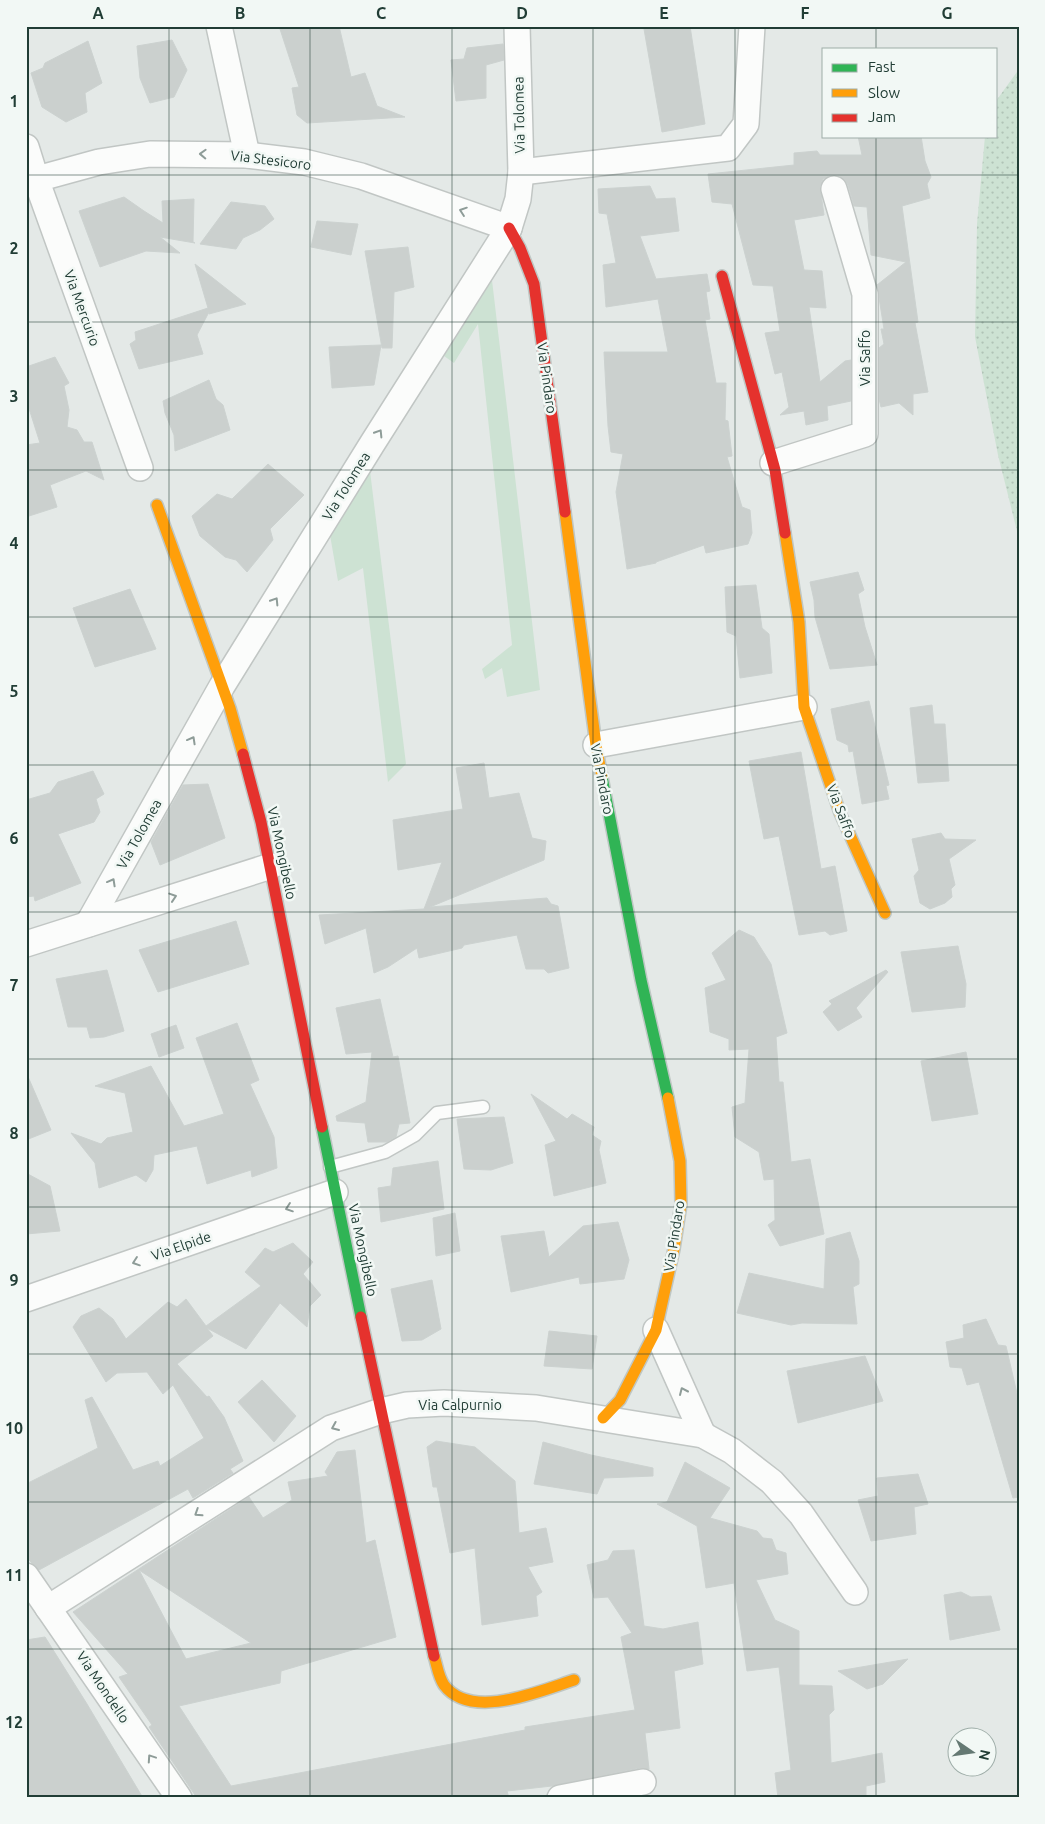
<svg xmlns="http://www.w3.org/2000/svg" width="1045" height="1824" viewBox="0 0 1045 1824" font-family="Ubuntu,sans-serif">
  <style>
    .green { fill: #cde2d3 }
    .park { fill: url(#park-dots) }
    .building { fill: #cbd0ce; stroke: #ccd2d0; fill-rule: evenodd }
    .lines { fill: none; stroke-linecap: round; stroke-linejoin: round }
    .lane-casing { stroke: #c1c6c4; stroke-width: 15 }
    .street-casing { stroke: #c1c6c4; stroke-width: 28 }
    .fast-casing { stroke: #bfc7c4; stroke-width: 14 }
    .slow-casing { stroke: #bfc7c4; stroke-width: 14 }
    .jam-casing { stroke: #bfc7c4; stroke-width: 14 }
    .lane { stroke: #fbfcfb; stroke-width: 12 }
    .street { stroke: #fbfcfb; stroke-width: 25 }
    .fast { stroke: #30b455; stroke-width: 11 }
    .slow { stroke: #ff9f0a; stroke-width: 11 }
    .jam { stroke: #e5322d; stroke-width: 11 }
    .oneway { stroke: #8e9c98 }
    .grid { fill: none; stroke: #213d35; stroke-width: 1; stroke-opacity: 0.55 }
    .labels { text-anchor: middle; stroke-width: 5; stroke-linejoin: round; paint-order: stroke }
    .street-label { font-size: 14px; fill: #213d35; stroke: #f2f8f5 }
    .neatline { fill: none; stroke: #213d35; stroke-width: 2 }
    .grid-label { font-size: 16px; text-anchor: middle; font-weight: bold; fill: #213d35 }
  </style>
  <defs>
    <pattern id="park-dots" width="8" height="8" patternUnits="userSpaceOnUse" patternTransform="scale(1.25)"><rect width="8" height="8" fill="#cde2d3"/><path d="M2 2h.1M6 6h.1" fill="none" stroke="#b0c3b6" stroke-width="1.8" stroke-linecap="round"/></pattern>
  </defs>
  <rect width="100%" height="100%" fill="#e4e9e7"/>
  <g class="green">
    <polygon points="492,280 540,690 507,697 502,668 485,679 482,669 512,645 478,324 454,363 444,356"/>
    <polygon points="370,471 406,764 388,782 363,568 338,581 330,535"/>
  </g>
  <polygon class="park" points="1019,69 1019,539 998,455 975,337 977,224 985,136 996,136 996,101"/>
  <g class="building">
    <polygon points="279,26 339,26 351,77 365,73 377,106 405,117 307,123 297,115 292,88 299,87"/>
    <polygon points="660,26 690,26 705,124 662,132 644,29"/>
    <polygon points="172,40 187,70 174,97 150,103 140,78 137,46"/>
    <polygon points="88,41 102,83 85,93 87,112 66,122 42,107 31,73 43,68 45,63"/>
    <polygon points="503,44 504,60 486,65 486,98 456,101 451,60 464,59 467,48"/>
    <polygon points="858,136 921,136 925,161 931,177 927,184 930,198 902,206 918,322 915,323 928,392 913,394 913,415 899,403 881,407 879,399 879,348 884,344 881,329 884,329 877,285 906,262 871,255 867,207 854,206 848,185 844,179 838,175 830,175 823,179 820,186 824,215 794,220 804,270 822,271 826,308 809,307 820,382 845,361 851,360 851,401 827,406 828,420 806,425 804,411 780,415 789,407 782,372 775,374 765,333 780,331 773,286 753,285 732,204 712,202 708,174 794,165 794,153 817,151 820,155 862,155"/>
    <polygon points="650,186 656,199 675,198 679,231 640,236 656,279 707,274 710,291 706,292 710,319 705,320 716,383 726,383 725,420 728,421 732,456 727,457 742,507 750,510 752,533 748,544 706,553 704,545 656,562 656,563 627,569 616,492 623,454 611,452 608,426 604,352 668,352 658,299 606,307 603,265 616,263 607,214 599,213 598,189"/>
    <polygon points="124,197 144,211 163,223 162,201 194,199 193,242 195,243 160,237 180,253 146,251 100,267 79,211"/>
    <polygon points="231,202 265,206 274,219 260,230 243,238 236,249 200,244"/>
    <polygon points="317,221 358,224 351,255 311,247"/>
    <polygon points="408,247 414,287 394,292 392,348 382,348 365,251"/>
    <polygon points="195,264 246,304 209,314 209,312 197,335 203,354 139,369 130,344 136,340 135,332 208,308"/>
    <polygon points="381,345 374,385 332,388 329,347"/>
    <polygon points="55,357 69,383 64,386 69,410 67,427 77,430 84,442 92,442 104,480 86,471 50,485 57,507 26,517 26,445 40,443 26,399 26,367"/>
    <polygon points="209,380 216,399 223,405 230,430 175,451 174,435 165,413 163,401"/>
    <polygon points="268,464 304,495 270,529 273,540 247,572 236,560 225,557 200,536 192,516 217,494 232,499"/>
    <polygon points="858,572 864,590 858,594 865,627 877,665 830,669 815,617 814,600 810,582"/>
    <polygon points="756,585 762,628 769,634 772,673 740,678 736,636 727,632 725,587"/>
    <polygon points="130,589 156,649 95,667 73,608"/>
    <polygon points="869,701 889,785 886,786 889,799 862,804 853,751 849,752 848,745 837,740 831,709"/>
    <polygon points="932,705 934,724 945,724 949,781 918,783 910,708"/>
    <polygon points="801,752 821,869 835,866 847,931 830,935 825,931 799,935 779,836 764,839 749,761"/>
    <polygon points="484,763 489,798 519,793 532,838 546,841 544,860 430,907 547,898 551,904 558,906 569,968 548,973 544,969 526,969 517,935 464,945 462,948 419,958 417,948 388,967 374,973 366,928 325,944 319,915 424,909 442,862 398,870 393,820 463,809 456,768"/>
    <polygon points="93,771 104,794 96,799 100,812 94,822 58,834 81,883 35,901 34,896 26,897 26,800 50,793 58,782"/>
    <polygon points="208,784 225,838 160,865 151,842 183,785"/>
    <polygon points="941,833 945,839 976,840 949,859 955,885 951,889 952,897 945,903 930,909 920,903 914,876 919,870 912,839"/>
    <polygon points="236,921 249,964 158,992 139,950"/>
    <polygon points="739,930 754,937 771,964 787,1033 776,1037 779,1082 783,1082 791,1162 810,1159 824,1234 780,1246 768,1225 775,1220 774,1179 764,1180 759,1152 735,1137 732,1107 745,1103 749,1049 729,1050 729,1039 710,1032 705,988 726,980 712,953"/>
    <polygon points="958,946 966,984 965,1007 912,1012 901,952"/>
    <polygon points="107,970 124,1031 104,1037 90,1038 87,1027 68,1027 56,979"/>
    <polygon points="886,970 888,972 856,1008 862,1017 838,1031 823,1012 832,1004 829,1001"/>
    <polygon points="380,999 393,1057 398,1056 410,1123 399,1124 396,1137 387,1142 368,1142 365,1123 337,1121 336,1116 366,1102 372,1052 346,1054 336,1008"/>
    <polygon points="237,1023 259,1080 250,1084 274,1137 277,1168 252,1177 251,1170 207,1184 197,1146 154,1155 153,1170 146,1182 136,1175 99,1188 95,1163 71,1133 101,1144 107,1138 133,1132 125,1093 95,1086 151,1066 184,1126 224,1114 196,1038"/>
    <polygon points="176,1025 184,1048 159,1057 151,1034"/>
    <polygon points="966,1052 978,1114 932,1121 921,1061"/>
    <polygon points="26,1072 51,1130 26,1140"/>
    <polygon points="531,1094 567,1119 572,1114 594,1127 592,1135 601,1141 599,1150 606,1183 554,1196 545,1145 556,1141"/>
    <polygon points="504,1117 513,1163 491,1170 464,1169 457,1119"/>
    <polygon points="438,1161 444,1209 381,1222 378,1188 391,1186 393,1168"/>
    <polygon points="26,1173 50,1186 60,1231 26,1234"/>
    <polygon points="455,1213 460,1251 436,1256 433,1218"/>
    <polygon points="618,1222 629,1260 624,1279 580,1284 579,1277 511,1292 501,1236 544,1231 549,1257 583,1226"/>
    <polygon points="850,1232 859,1261 859,1284 853,1287 857,1324 802,1323 791,1325 737,1313 749,1273 824,1289 826,1239"/>
    <polygon points="293,1243 313,1262 303,1274 321,1295 310,1306 307,1327 280,1303 246,1349 207,1328 213,1336 177,1364 207,1397 209,1396 224,1417 243,1461 230,1469 233,1473 193,1498 188,1489 39,1570 26,1557 26,1484 98,1448 85,1400 92,1397 133,1470 158,1461 160,1466 204,1438 173,1385 163,1394 147,1372 117,1373 106,1382 73,1327 81,1316 99,1308 113,1319 126,1339 168,1302 177,1307 186,1299 206,1326 261,1286 245,1272 265,1248 273,1252"/>
    <polygon points="432,1280 441,1329 422,1340 402,1341 391,1289"/>
    <polygon points="986,1319 998,1345 1006,1346 1019,1402 1019,1497 1013,1498 979,1382 967,1385 962,1368 950,1367 946,1342 964,1338 963,1325"/>
    <polygon points="549,1331 597,1336 592,1369 544,1366"/>
    <polygon points="865,1356 883,1401 798,1423 787,1371"/>
    <polygon points="262,1380 296,1416 274,1442 238,1402"/>
    <polygon points="436,1441 475,1447 515,1481 519,1533 546,1528 553,1562 528,1567 542,1592 536,1596 538,1616 482,1625 475,1548 450,1553 437,1487 433,1487 427,1447"/>
    <polygon points="543,1442 591,1455 653,1468 653,1476 604,1478 597,1494 534,1484"/>
    <path d="M355,1450l11,93 9,-3 21,97 -115,34 -1,12 -101,23 52,80 294,-56v-3l110,-17 -14,-73 11,-4 -24,-36 -14,1 -7,-33 21,-5 5,-9 21,-1 10,76 19,3 35,-7 5,42 -29,7 6,57 -35,5 4,36 -9,-1 -88,18 -45,5 2,7h-312l-48,-71 3,-2 -33,-48 9,-3 -55,-62 176,-115 14,21 29,-18 -4,-18 40,-6 -3,-4 12,-20zM139,1570l112,73 -65,16z"/>
    <polygon points="685,1462 730,1488 710,1518 757,1531 763,1538 772,1539 776,1550 786,1553 788,1574 756,1580 775,1620 799,1631 799,1685 832,1686 834,1710 829,1715 831,1763 882,1753 885,1782 866,1786 866,1798 778,1798 775,1773 791,1770 779,1667 747,1671 734,1583 706,1588 697,1526 657,1504 667,1502"/>
    <polygon points="918,1474 928,1504 914,1507 916,1534 871,1541 858,1500 878,1496 877,1478"/>
    <polygon points="961,1592 971,1597 991,1596 1000,1630 950,1640 944,1595"/>
    <polygon points="45,1637 87,1704 143,1798 26,1798 26,1640"/>
    <polygon points="908,1659 883,1684 867,1689 838,1671"/>
  </g>
  <g class="lines">
    <defs>
      <polyline id="lane" points="330,1167 385,1152 415,1135 437,1113 483,1107"/>
      <g id="street">
        <polyline points="219,26 247,155"/>
        <polyline points="26,147 36,179 140,468"/>
        <polyline points="521,172 728,148 746,124 752,26"/>
        <polyline points="26,182 99,162 150,154 247,155 304,162 361,176 509,228"/>
        <polyline points="773,463 865,434 865,294 834,189"/>
        <polyline points="596,745 804,707"/>
        <polyline points="88,924 222,686 372,444 509,228 518,199 521,172 517,26"/>
        <polyline points="26,944 271,866"/>
        <polyline points="26,1299 335,1192"/>
        <polyline points="656,1330 703,1435"/>
        <polyline points="26,1576 179,1798"/>
        <polyline points="48,1608 331,1428 381,1411 407,1405 444,1403 536,1408 703,1435 732,1451 772,1482 801,1514 855,1592"/>
        <polyline points="560,1798 643,1782"/>
      </g>
      <g id="fast">
        <polyline points="602,777 641,980 668,1098"/>
        <polyline points="322,1127 361,1317"/>
      </g>
      <g id="slow">
        <polyline points="157,505 230,708 243,754"/>
        <polyline points="565,512 596,745 602,777"/>
        <polyline points="785,533 799,622 804,707 840,813 885,913"/>
        <polyline points="603,1418 620,1400 656,1330 674,1249 681,1204 680,1161 668,1098"/>
        <path d="M434,1656c3,9 4,20 10,29 27,36 96,6 130,-5"/>
      </g>
      <g id="jam">
        <polyline points="509,228 520,248 534,284 565,512"/>
        <polyline points="722,276 775,470 785,533"/>
        <polyline points="243,754 261,822 322,1127"/>
        <polyline points="361,1317 434,1656"/>
      </g>
    </defs>
    <use href="#lane" class="lane-casing"/>
    <use href="#street" class="street-casing"/>
    <use href="#fast" class="fast-casing"/>
    <use href="#slow" class="slow-casing"/>
    <use href="#jam" class="jam-casing"/>
    <use href="#lane" class="lane"/>
    <use href="#street" class="street"/>
    <use href="#fast" class="fast"/>
    <use href="#slow" class="slow"/>
    <use href="#jam" class="jam"/>
  </g>
  <defs><path id="oneway-chevron" d="M-2-3.5L2.5 0L-2 3.5" fill="none" stroke-width="1.6" stroke-linecap="round" stroke-linejoin="round" transform="scale(1.25)"/></defs>
  <g class="oneway">
    <use href="#oneway-chevron" transform="translate(203 154) rotate(-178)"/>
    <use href="#oneway-chevron" transform="translate(463 211) rotate(-161)"/>
    <use href="#oneway-chevron" transform="translate(379 433) rotate(-58)"/>
    <use href="#oneway-chevron" transform="translate(275 601) rotate(-58)"/>
    <use href="#oneway-chevron" transform="translate(192 740) rotate(-61)"/>
    <use href="#oneway-chevron" transform="translate(112 882) rotate(-61)"/>
    <use href="#oneway-chevron" transform="translate(173 897) rotate(-18)"/>
    <use href="#oneway-chevron" transform="translate(289 1208) rotate(161)"/>
    <use href="#oneway-chevron" transform="translate(136 1262) rotate(161)"/>
    <use href="#oneway-chevron" transform="translate(683 1391) rotate(-114)"/>
    <use href="#oneway-chevron" transform="translate(335 1427) rotate(157)"/>
    <use href="#oneway-chevron" transform="translate(198 1513) rotate(147)"/>
    <use href="#oneway-chevron" transform="translate(151 1758) rotate(-124)"/>
  </g>
  <path class="grid" d="M169,26v1772M310,26v1772M452,26v1772M593,26v1772M735,26v1772M876,26v23M876,136v1662M26,175h993M26,322h993M26,470h993M26,617h993M26,765h993M26,912h993M26,1059h993M26,1207h993M26,1354h993M26,1502h993M26,1649h993"/>
  <g class="labels">
    <g class="street-label">
      <text transform="translate(519 115) rotate(-91)" y="5">Via Tolomea</text>
      <text transform="translate(271 160) rotate(7)" y="5">Via Stesicoro</text>
      <text transform="translate(82 308) rotate(70)" y="5">Via Mercurio</text>
      <text transform="translate(865 358) rotate(-90)" y="5">Via Saffo</text>
      <text transform="translate(547 378) rotate(82)" y="5">Via Pindaro</text>
      <text transform="translate(346 486) rotate(-58)" y="5">Via Tolomea</text>
      <text transform="translate(602 779) rotate(79)" y="5">Via Pindaro</text>
      <text transform="translate(841 811) rotate(69)" y="5">Via Saffo</text>
      <text transform="translate(139 834) rotate(-61)" y="5">Via Tolomea</text>
      <text transform="translate(282 853) rotate(78)" y="5">Via Mongibello</text>
      <text transform="translate(674 1236) rotate(-81)" y="5">Via Pindaro</text>
      <text transform="translate(181 1246) rotate(-19)" y="5">Via Elpide</text>
      <text transform="translate(363 1250) rotate(78)" y="5">Via Mongibello</text>
      <text x="460" y="1410">Via Calpurnio</text>
      <text transform="translate(103 1687) rotate(56)" y="5">Via Mondello</text>
    </g>
  </g>
  <rect width="1045" height="1824" fill="none" stroke="#f2f8f5" stroke-width="55"/>
  <rect x="822" y="48" width="175" height="90" fill="#f2f8f5" stroke="#9eada8"/>
  <rect x="832" y="64" width="25" height="8" fill="#30b455" stroke="#9eada8"/>
  <text x="868" y="72" font-size="15" fill="#213d35">Fast</text>
  <rect x="832" y="89" width="25" height="8" fill="#ff9f0a" stroke="#9eada8"/>
  <text x="868" y="98" font-size="15" fill="#213d35">Slow</text>
  <rect x="832" y="114" width="25" height="8" fill="#e5322d" stroke="#9eada8"/>
  <text x="868" y="122" font-size="15" fill="#213d35">Jam</text>
  <g transform="translate(972 1752) rotate(103)"><circle r="24" fill="#f2f8f5" stroke="#9eada8"/>
  <path d="M0-4L9 19L0 12L-9 19Z" fill="#657973"/>
  <text y="-8" font-size="14" font-weight="bold" text-anchor="middle" fill="#213d35">N</text>
  </g>
  <rect x="28" y="28" width="990" height="1768" class="neatline"/>
  <g class="grid-label">
    <text x="98" y="19">A</text>
    <text x="240" y="19">B</text>
    <text x="381" y="19">C</text>
    <text x="522" y="19">D</text>
    <text x="664" y="19">E</text>
    <text x="805" y="19">F</text>
    <text x="947" y="19">G</text>
    <text x="14" y="107">1</text>
    <text x="14" y="254">2</text>
    <text x="14" y="402">3</text>
    <text x="14" y="549">4</text>
    <text x="14" y="697">5</text>
    <text x="14" y="844">6</text>
    <text x="14" y="991">7</text>
    <text x="14" y="1139">8</text>
    <text x="14" y="1286">9</text>
    <text x="14" y="1434">10</text>
    <text x="14" y="1581">11</text>
    <text x="14" y="1728">12</text>
  </g>
</svg>
